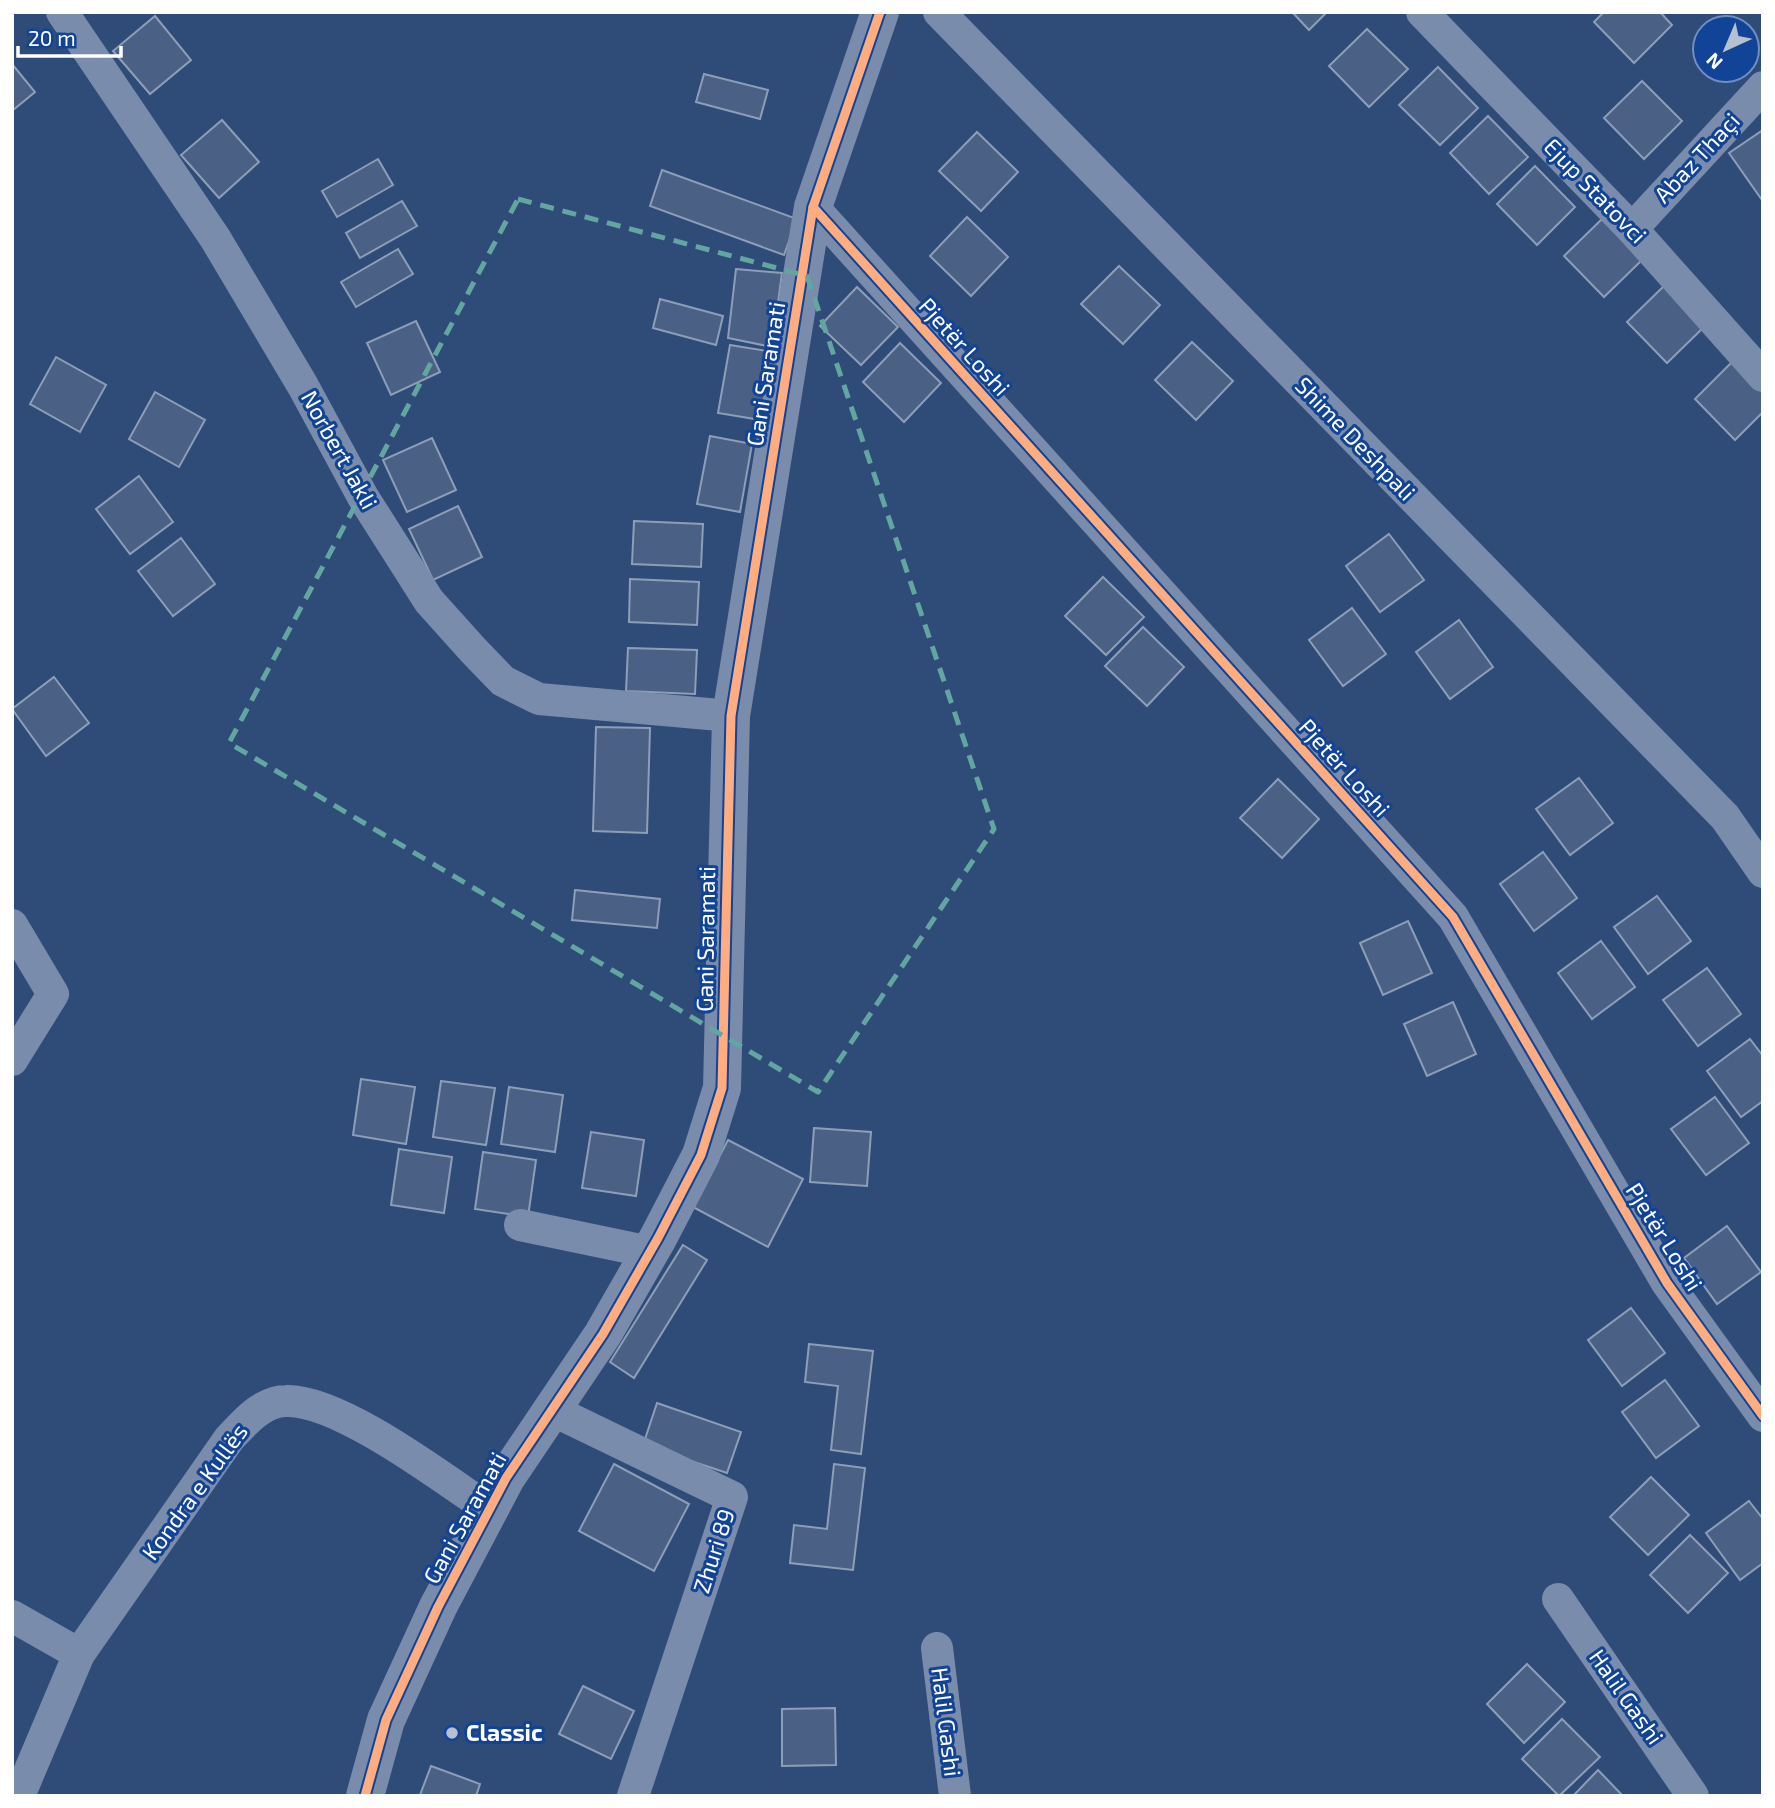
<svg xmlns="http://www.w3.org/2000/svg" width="1775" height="1808" viewBox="0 0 1775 1808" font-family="'Exo 2',sans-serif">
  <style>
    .building { fill: #4a6185; stroke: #8d9eb8; stroke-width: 2 }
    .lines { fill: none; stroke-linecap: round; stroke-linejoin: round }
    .minor { stroke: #798cab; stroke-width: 32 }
    .tertiary { stroke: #798cab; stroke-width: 38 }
    .cycleway-casing { stroke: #114396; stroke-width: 13 }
    .cycleway { stroke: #ffac80; stroke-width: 9 }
    .marked { fill: none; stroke: #63a6a1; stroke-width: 5; stroke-dasharray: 14 9; stroke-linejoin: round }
    .poi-dot { fill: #b6c0d0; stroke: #114396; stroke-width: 2.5 }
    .labels { text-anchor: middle; stroke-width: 6; stroke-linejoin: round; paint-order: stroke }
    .street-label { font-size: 23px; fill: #fff; stroke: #114396 }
    .poi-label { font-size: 23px; font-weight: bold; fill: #fff; stroke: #114396; text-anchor: start }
  </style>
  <rect width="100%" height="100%" fill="#2f4b78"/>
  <g class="building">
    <polygon points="1292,12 1327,12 1309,30"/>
    <polygon points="1604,12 1660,12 1672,25 1634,63 1594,22"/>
    <polygon points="155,16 191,60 150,94 113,51"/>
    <polygon points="1367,29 1408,69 1369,107 1329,66"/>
    <polygon points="12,64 35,92 12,111"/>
    <polygon points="1438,67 1478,108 1440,145 1399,105"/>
    <polygon points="704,74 768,90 760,119 696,102"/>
    <polygon points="1642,81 1682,121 1644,159 1604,118"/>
    <polygon points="1488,116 1528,157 1489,194 1450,153"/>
    <polygon points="222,120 259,162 219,198 181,155"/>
    <polygon points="1763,130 1763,200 1762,200 1729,153"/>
    <polygon points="977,132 1018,172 981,211 939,171"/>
    <polygon points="378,159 393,185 337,217 322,191"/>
    <polygon points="1535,166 1575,207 1537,245 1497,204"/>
    <polygon points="662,170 797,219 784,255 650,206"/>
    <polygon points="402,201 417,226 360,258 346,233"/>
    <polygon points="967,217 1008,257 971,296 930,256"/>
    <polygon points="1602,219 1642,260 1604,297 1564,256"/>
    <polygon points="398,249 413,274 356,307 341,282"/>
    <polygon points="1119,266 1160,305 1123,344 1081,304"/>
    <polygon points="736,269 782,273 772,347 728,338"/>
    <polygon points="1666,284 1706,325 1667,363 1627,322"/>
    <polygon points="857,287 898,327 861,365 820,326"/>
    <polygon points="660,299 723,316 716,345 653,328"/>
    <polygon points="416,321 440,372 391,395 367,343"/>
    <polygon points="1192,342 1233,381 1196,420 1155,380"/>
    <polygon points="900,343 941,383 904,422 863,382"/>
    <polygon points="730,345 773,352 761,420 718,413"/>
    <polygon points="56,357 106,385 80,432 30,404"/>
    <polygon points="1733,361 1763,392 1763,412 1735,440 1695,399"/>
    <polygon points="155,392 205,420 179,467 129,439"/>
    <polygon points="710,436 752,444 740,512 697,504"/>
    <polygon points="432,438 456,490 407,512 383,460"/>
    <polygon points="139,476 173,522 130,554 96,509"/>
    <polygon points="458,506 482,557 433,580 409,529"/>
    <polygon points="634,521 703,524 701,567 632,564"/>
    <polygon points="1389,534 1424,580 1380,612 1346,566"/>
    <polygon points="181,538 215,584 173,616 138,571"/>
    <polygon points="1103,577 1144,617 1106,655 1065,616"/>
    <polygon points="630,579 699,582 697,625 629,622"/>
    <polygon points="1352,608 1386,654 1343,686 1309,640"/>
    <polygon points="1459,620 1493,667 1450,699 1416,652"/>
    <polygon points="1143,627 1184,667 1147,706 1105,666"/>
    <polygon points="628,648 697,650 695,694 626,691"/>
    <polygon points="54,677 89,723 46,756 12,709"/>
    <polygon points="596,727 650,728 647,833 593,831"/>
    <polygon points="1579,778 1613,823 1570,855 1536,809"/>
    <polygon points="1278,779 1319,819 1282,858 1240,818"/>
    <polygon points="1543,852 1577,898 1534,931 1500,884"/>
    <polygon points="575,890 660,899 657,928 572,920"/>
    <polygon points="1657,896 1691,941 1648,974 1614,927"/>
    <polygon points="1408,921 1432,973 1383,995 1360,943"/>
    <polygon points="1601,941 1635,987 1592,1019 1558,973"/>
    <polygon points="1707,968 1741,1014 1698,1046 1663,1000"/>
    <polygon points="1453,1002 1476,1054 1427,1076 1404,1024"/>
    <polygon points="1750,1039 1763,1056 1763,1101 1741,1117 1707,1071"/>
    <polygon points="361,1079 415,1087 406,1144 353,1135"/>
    <polygon points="441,1081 495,1088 486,1145 433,1137"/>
    <polygon points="509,1087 563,1095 555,1152 501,1144"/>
    <polygon points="1715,1097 1749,1143 1706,1175 1671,1129"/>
    <polygon points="814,1128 871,1132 867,1186 810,1182"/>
    <polygon points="591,1132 644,1140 636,1196 582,1188"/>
    <polygon points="728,1140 803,1179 768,1247 693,1207"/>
    <polygon points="399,1149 452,1157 444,1213 391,1205"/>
    <polygon points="483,1152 536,1160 528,1217 475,1209"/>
    <polygon points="1727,1226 1761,1272 1717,1304 1684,1258"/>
    <polygon points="683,1245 707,1260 634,1378 610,1362"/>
    <polygon points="1631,1308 1665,1353 1622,1386 1588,1340"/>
    <polygon points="809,1344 873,1351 861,1454 831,1450 838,1386 805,1382"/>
    <polygon points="1665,1380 1699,1426 1656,1458 1622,1412"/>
    <polygon points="657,1403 741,1432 727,1473 643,1445"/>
    <polygon points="614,1464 689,1504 654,1571 579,1531"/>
    <polygon points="834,1464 865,1468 853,1570 790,1563 794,1525 827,1529"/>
    <polygon points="1651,1477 1689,1515 1648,1555 1610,1517"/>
    <polygon points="1749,1501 1763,1519 1763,1563 1740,1580 1706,1533"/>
    <polygon points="1690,1535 1728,1573 1688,1613 1650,1575"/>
    <polygon points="1527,1664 1565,1702 1524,1743 1487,1704"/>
    <polygon points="583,1686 634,1711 611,1759 559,1734"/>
    <polygon points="835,1708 836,1765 782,1766 782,1709"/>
    <polygon points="1562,1719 1600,1757 1559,1796 1522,1759"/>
    <polygon points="431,1766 480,1784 476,1796 420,1795"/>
    <polygon points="1598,1770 1623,1796 1573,1796"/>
  </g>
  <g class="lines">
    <g class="minor">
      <polyline points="62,12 215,238 303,386 363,497 429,601 473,650 503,681 539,699 731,716"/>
      <polyline points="939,12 1725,817 1763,872"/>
      <polyline points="1422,12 1632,229 1763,376"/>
      <polyline points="813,207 1453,917 1667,1283 1763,1416"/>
      <polyline points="1632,229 1763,87"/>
      <polyline points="12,925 53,994 12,1060"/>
      <polyline points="520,1225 650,1252"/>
      <polyline points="552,1410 732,1497 633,1796"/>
      <polyline points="1558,1599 1693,1796"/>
      <polyline points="12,1616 79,1654"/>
      <polyline points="937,1648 955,1796"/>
      <path d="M19,1796l60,-142 150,-215c15,-16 33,-38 57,-38 53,-2 158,78 204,109"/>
    </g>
    <polyline class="tertiary" points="365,1796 386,1720 438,1607 506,1478 603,1334 658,1238 701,1155 722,1088 731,716 813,207 880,12"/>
    <defs>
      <g id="cycleway">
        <polyline points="813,207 1453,917 1667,1283 1763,1416"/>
        <polyline points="365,1796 386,1720 438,1607 506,1478 603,1334 658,1238 701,1155 722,1088 731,716 813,207 880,12"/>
      </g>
    </defs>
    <use href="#cycleway" class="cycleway-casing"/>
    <use href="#cycleway" class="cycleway"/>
  </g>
  <path class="marked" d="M518,199l289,77 187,553 -176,263 -589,-349z"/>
  <circle class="poi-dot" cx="452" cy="1733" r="7"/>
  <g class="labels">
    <g class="street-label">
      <text transform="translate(1697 158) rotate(-47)" y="8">Abaz Thaçi</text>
      <text transform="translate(1595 191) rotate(46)" y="8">Ejup Statovci</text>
      <text transform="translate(964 347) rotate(48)" y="8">Pjetër Loshi</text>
      <text transform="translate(766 374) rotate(-81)" y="8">Gani Saramati</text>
      <text transform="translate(1355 439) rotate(46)" y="8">Shime Deshpali</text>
      <text transform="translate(339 450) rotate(61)" y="8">Norbert Jakli</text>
      <text transform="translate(1344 768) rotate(48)" y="8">Pjetër Loshi</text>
      <text transform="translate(706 939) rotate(-89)" y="8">Gani Saramati</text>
      <text transform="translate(1664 1237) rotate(58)" y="8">Pjetër Loshi</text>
      <text transform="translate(195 1492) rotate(-54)" y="8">Kondra e Kullës</text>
      <text transform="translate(465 1518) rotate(-61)" y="8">Gani Saramati</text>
      <text transform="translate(714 1551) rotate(-72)" y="8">Zhuri 89</text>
      <text transform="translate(1626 1697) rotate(55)" y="8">Halil Gashi</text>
      <text transform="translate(946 1722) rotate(83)" y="8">Halil Gashi</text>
    </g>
    <g class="poi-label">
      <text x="466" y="1741">Classic</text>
    </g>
  </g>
  <rect width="1775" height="1808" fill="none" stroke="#ffffff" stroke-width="28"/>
  <g transform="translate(1726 49) rotate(224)"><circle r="33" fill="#114396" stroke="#708ec0" stroke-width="2"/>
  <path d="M0-5L12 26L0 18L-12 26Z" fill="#b6c0d0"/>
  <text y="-10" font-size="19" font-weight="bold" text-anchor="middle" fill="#ffffff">N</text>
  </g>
  <path d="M18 46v10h103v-10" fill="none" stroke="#ffffff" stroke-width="3.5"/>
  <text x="28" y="46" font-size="21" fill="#ffffff" stroke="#114396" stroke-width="5" paint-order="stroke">20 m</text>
</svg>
